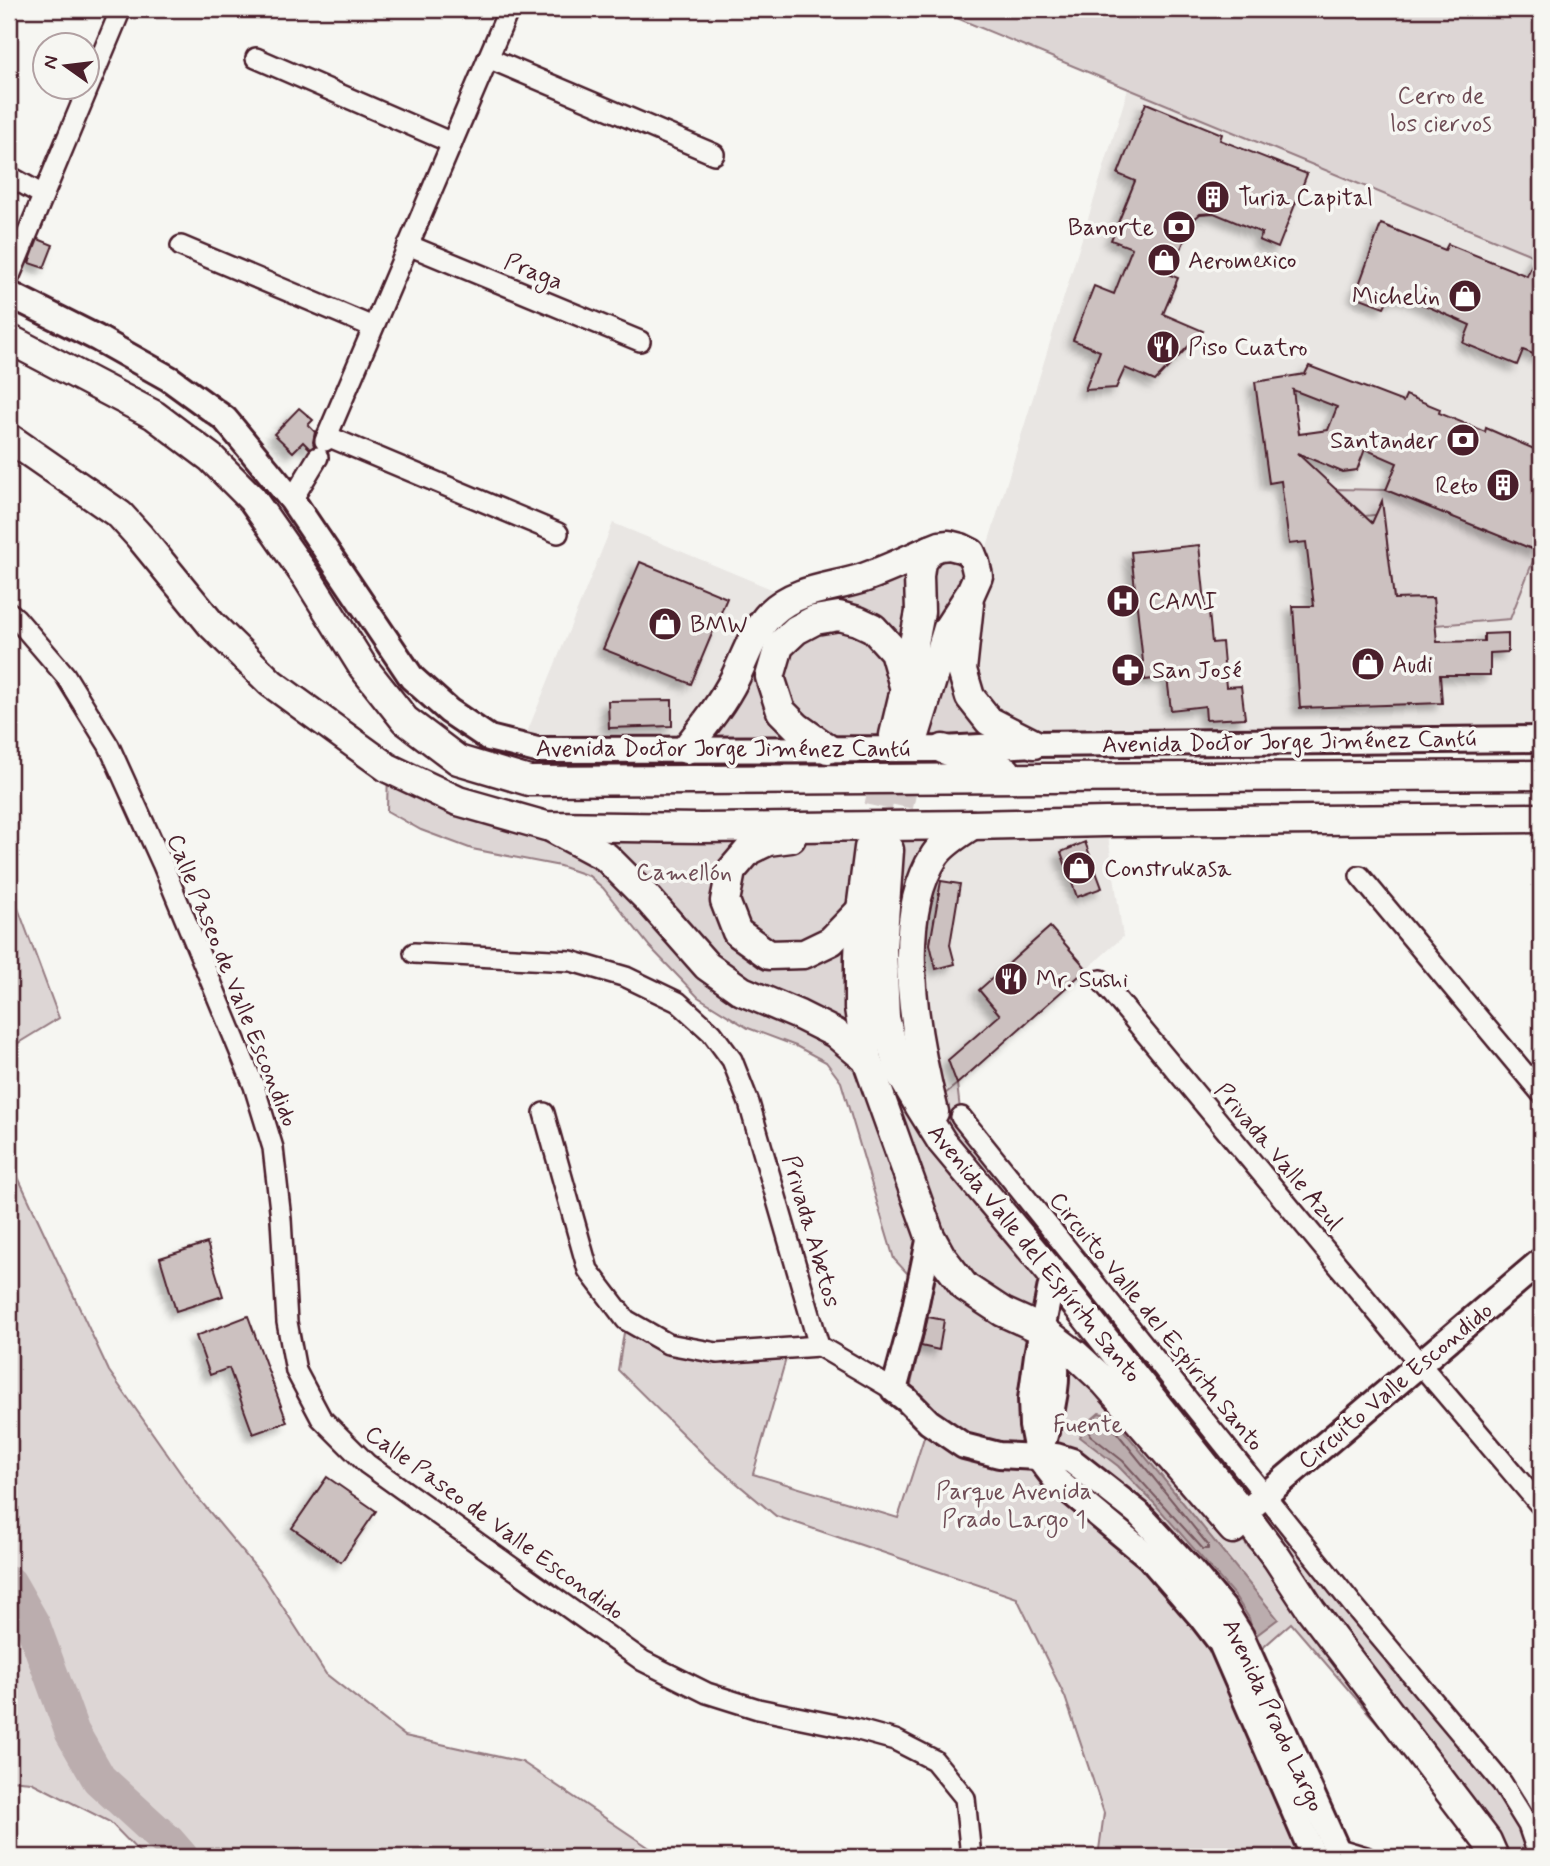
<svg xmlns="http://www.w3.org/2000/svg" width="1550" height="1866" viewBox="0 0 1550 1866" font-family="Mynerve,sans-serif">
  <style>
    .built { fill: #e9e6e3 }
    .green { fill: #ddd6d5; stroke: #947a80; stroke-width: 2; fill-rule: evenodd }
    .water { fill: #bbadae; stroke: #8e747a; stroke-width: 2 }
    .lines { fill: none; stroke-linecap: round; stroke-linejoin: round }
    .shore { stroke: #77585f; stroke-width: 2 }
    .river { stroke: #bbadae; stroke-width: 35 }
    .building { fill: #ccc1c0; stroke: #4a1f2b; stroke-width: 2; fill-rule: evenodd; filter: url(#shadow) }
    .secondary-tunnel { stroke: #d4cbca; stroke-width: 28; stroke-dasharray: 28 14; stroke-linecap: butt }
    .minor-casing { stroke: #4a1f2b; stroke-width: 24 }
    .tertiary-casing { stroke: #4a1f2b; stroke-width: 30 }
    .secondary-casing { stroke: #4a1f2b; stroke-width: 33 }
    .minor { stroke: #f6f6f2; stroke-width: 19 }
    .tertiary { stroke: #f6f6f2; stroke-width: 24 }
    .secondary { stroke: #f6f6f2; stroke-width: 28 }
    .labels { text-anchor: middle; stroke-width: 7; stroke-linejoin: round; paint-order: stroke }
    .park-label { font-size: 24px; fill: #6f4d56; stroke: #f6f6f2 }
    .poi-label { font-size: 24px; fill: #4a1f2b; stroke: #f6f6f2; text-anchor: start }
    .street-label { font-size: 24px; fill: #4a1f2b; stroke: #f6f6f2 }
  </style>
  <defs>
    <filter id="shadow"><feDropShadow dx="-6" dy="6" stdDeviation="3.5" flood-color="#0004"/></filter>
  </defs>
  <rect width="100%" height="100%" fill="#f6f6f2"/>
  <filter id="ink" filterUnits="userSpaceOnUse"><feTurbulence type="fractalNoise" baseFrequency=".0143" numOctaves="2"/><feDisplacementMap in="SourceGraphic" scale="14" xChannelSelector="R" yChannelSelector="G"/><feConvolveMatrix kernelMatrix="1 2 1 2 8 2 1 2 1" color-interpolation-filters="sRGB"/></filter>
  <g filter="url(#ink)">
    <g class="built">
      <polygon points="1128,89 1541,259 1541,739 1034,744 989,721 965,640 978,576"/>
      <polygon points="613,523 793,598 686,749 521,747"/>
      <polygon points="1106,822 1123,937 1087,969 932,1104 913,1001 936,854 972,825"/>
    </g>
    <g class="green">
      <polygon points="935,9 1541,9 1541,259"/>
      <polygon points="1336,489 1386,490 1537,551 1510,619 1436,625 1433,598 1394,599 1383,514 1365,516"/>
      <polygon points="971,553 970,697 1034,744 875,749 686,749 756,632 866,577"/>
      <path d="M388,768l159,58h301l41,24 29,-24 54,-1 -55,74 16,205 24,-20 4,34 541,665 37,74h-56l-37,-54 -155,-180 -40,35 -10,-22 -168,-177 -34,-2 162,160 113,240h-216l6,-44 -39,-116 -48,-99 -241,-82 -67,-56 -91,-90 8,-50 43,24 120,4 -36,126 145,44 31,-96 -22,-21 34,-145 -21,31 -26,-28 -53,-177 -15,-20 -30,-16 -48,-18 -50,-31 -48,-50 -47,-59 -14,-12 -29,-10 -88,-17 -51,-19 -34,-19zM1053,1275l255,332 -43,-41 -160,-184 -62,-52z"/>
      <polygon points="9,884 59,1018 10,1048 9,1053"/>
      <polygon points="9,1158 109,1371 198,1498 263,1576 326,1674 405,1736 522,1762 663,1857 144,1857 110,1822 31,1782 9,1780"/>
    </g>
    <polygon class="water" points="1099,1413 1112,1416 1278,1619 1254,1637 1249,1618 1235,1596 1154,1503 1118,1466 1080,1437 1085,1425"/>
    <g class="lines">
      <polygon class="shore" points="1100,1421 1109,1423 1208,1545 1208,1549 1203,1549 1123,1461 1090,1435 1091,1428"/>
      <polyline class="river" points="9,1583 33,1625 72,1732 99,1779 168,1842 181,1857"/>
    </g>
    <g class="building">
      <polygon points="1146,103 1222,134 1220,140 1307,174 1278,248 1259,240 1262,233 1214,213 1200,214 1193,220 1170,275 1178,278 1163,314 1203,331 1155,381 1125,368 1116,388 1085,390 1100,351 1073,340 1094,286 1114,294 1132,248 1111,240 1135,181 1118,174"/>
      <polygon points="1381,224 1445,250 1448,244 1527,276 1541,243 1541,357 1523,350 1517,365 1463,343 1470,325 1404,296 1388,299 1384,307 1355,296"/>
      <polygon points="38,239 53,245 44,268 29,263"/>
      <path d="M1309,366l94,36 3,-7 34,14 -1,4 46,19 1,-4 55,24v89l-4,10 -151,-61 11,-27 -32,-14 -8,21 -15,2 -45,-19 75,70 10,-22 12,98 39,-1 4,44 47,-1v-7l24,-1v19l-18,1v22h-50l2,28 -142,5 -7,-102h21l-8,-64 -17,2 -8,-63 -12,2 -14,-101 50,-8zM1293,390l44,17 -9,23 -29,4z"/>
      <polygon points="299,408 313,420 308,425 315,432 313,442 314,446 310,449 303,442 293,452 274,434"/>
      <polygon points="1199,545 1206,612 1209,612 1212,643 1222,642 1226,687 1241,686 1245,718 1206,720 1205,706 1171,710 1167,677 1145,680 1131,552"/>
      <polygon points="640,562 727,598 691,684 603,649"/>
      <polygon points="672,700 672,726 609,728 608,701"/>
      <polygon points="1085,842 1102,888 1077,897 1061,852"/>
      <polygon points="941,881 960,884 950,945 955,964 936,969 930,944"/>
      <polygon points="1050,927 1087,969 957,1084 948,1060 1000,1015 979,990"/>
      <polygon points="207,1243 223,1296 176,1311 160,1258"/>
      <polygon points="248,1316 287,1422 253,1434 229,1368 210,1375 196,1336"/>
      <polygon points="928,1317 944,1320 939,1350 921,1346"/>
      <polygon points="327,1477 376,1511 341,1562 292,1528"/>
    </g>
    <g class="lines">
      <g class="secondary-tunnel">
        <polyline points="890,847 915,735"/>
        <polyline points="869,848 894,735"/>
      </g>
      <defs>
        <g id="minor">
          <polyline points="256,58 452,143"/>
          <polyline points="488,58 714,154"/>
          <polyline points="9,176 43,195"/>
          <polyline points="408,245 640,341"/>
          <polyline points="181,246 373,327"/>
          <polyline points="9,278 121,9"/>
          <polyline points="327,436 558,533"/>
          <polyline points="325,441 509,9"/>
          <polyline points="292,500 318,457"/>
          <polyline points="9,612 16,618 65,675 109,746 162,863 254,1086 273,1148 281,1219 287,1322 296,1371 321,1418 367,1464 643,1661 707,1693 758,1709 855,1729 895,1740 934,1760 965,1798 971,1857"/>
          <polyline points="1360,876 1541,1093"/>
          <polyline points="414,953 571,961 626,977 678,1002 712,1033 732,1060 749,1103 819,1346"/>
          <polyline points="1101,980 1420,1364 1541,1506"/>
          <polyline points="544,1113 588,1270 626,1320 668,1344 717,1353 819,1346"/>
          <polyline points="961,1117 1353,1605 1502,1783 1528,1825 1539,1857"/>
          <polyline points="819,1346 894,1390"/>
          <polyline points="1336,1848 1366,1857"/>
        </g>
        <g id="tertiary">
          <polyline points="9,294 97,338 170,379 225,419 292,500 412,678 449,711 489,738 537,750 943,749 1034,744 1541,739"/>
          <polyline points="930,1236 911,1327 894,1390 907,1400 929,1422 964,1446 999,1455 1038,1457 1056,1456 1072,1461 1138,1513 1191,1570 1224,1609 1241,1636 1336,1848 1338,1857"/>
          <polyline points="1053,1275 1037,1355 1031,1399 1032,1426 1038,1457 1055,1479 1149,1557 1201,1617 1221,1643 1314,1857"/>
          <path d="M1038,1457c9,-26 24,-74 16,-102 -3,-9 -8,-17 -11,-25"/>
          <polyline points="1249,1509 1541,1261"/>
        </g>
        <g id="secondary">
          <polyline points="9,339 154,415 211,458 252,499 308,579 363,667 405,720 458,760 529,781 1541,775"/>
          <polyline points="9,438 120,515 140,537 211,624 271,683 388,768 458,801 546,826 701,828 972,825 1106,822 1541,818"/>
          <polyline points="969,604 962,670 970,697 989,721 1034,744"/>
          <polyline points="894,735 905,689 920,612 919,576 921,562 930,550 940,546 949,545 961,548 971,553 975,563 978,576 970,594 948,628 915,735"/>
          <path d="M686,749c18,-23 36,-45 49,-71 11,-22 18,-47 36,-65 25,-25 64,-25 95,-36 22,-8 43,-18 64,-27"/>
          <polyline points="828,749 797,727 781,711 770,677 779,646 796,630 815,620 839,616 858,621 873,628 894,651 904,686"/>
          <polyline points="943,749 1006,771"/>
          <polyline points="552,828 606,857 647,898 707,966 742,991 799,1015 835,1033 867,1060"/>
          <polyline points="791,838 768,841 749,850 731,871 725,901 737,932 769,955 804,954 831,941 861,910"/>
          <polyline points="869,848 861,910 859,958 859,1008 867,1060 930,1236 941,1256 965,1287 1003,1312 1043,1330 1076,1355 1105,1382 1233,1529"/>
          <polyline points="889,850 882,948 885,1018 899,1071 919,1105 942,1142 1053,1275 1243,1513 1277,1558 1311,1610 1487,1841 1494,1857"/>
          <path d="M934,1112c-18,-71 -42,-192 1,-257 9,-13 24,-21 37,-30"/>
        </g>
      </defs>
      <use href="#minor" class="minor-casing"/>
      <use href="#tertiary" class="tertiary-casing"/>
      <use href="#secondary" class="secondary-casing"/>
      <use href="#minor" class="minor"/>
      <use href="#tertiary" class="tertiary"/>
      <use href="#secondary" class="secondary"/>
    </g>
  </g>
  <defs>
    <symbol id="building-disc" viewBox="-11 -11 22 22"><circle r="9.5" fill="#4a1f2b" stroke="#f6f6f2"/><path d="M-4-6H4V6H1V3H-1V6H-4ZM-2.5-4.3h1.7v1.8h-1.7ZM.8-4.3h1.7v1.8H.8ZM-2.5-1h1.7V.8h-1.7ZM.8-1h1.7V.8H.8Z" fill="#fff"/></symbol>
    <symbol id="bank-disc" viewBox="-11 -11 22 22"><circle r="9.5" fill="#4a1f2b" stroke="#f6f6f2"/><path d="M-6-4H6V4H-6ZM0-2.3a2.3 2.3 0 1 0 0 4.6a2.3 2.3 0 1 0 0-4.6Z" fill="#fff"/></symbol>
    <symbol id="shop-disc" viewBox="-11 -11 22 22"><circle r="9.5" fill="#4a1f2b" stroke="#f6f6f2"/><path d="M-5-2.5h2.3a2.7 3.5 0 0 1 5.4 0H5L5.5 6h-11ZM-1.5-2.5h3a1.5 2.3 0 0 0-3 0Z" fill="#fff"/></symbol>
    <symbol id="restaurant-disc" viewBox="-11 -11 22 22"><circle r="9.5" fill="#4a1f2b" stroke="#f6f6f2"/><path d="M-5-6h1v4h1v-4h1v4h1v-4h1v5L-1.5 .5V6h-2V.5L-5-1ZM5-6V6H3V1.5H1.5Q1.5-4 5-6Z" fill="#fff"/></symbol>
    <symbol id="hospital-disc" viewBox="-11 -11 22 22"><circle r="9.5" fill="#4a1f2b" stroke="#f6f6f2"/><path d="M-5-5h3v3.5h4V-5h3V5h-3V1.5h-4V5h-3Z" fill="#fff"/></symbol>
    <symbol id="pharmacy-disc" viewBox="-11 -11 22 22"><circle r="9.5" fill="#4a1f2b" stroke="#f6f6f2"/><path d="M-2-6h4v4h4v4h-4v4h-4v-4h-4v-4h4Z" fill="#fff"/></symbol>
  </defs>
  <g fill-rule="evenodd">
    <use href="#building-disc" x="1194" y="178" width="38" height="38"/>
    <use href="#bank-disc" x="1160" y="208" width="38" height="38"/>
    <use href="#shop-disc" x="1145" y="241" width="38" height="38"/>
    <use href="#shop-disc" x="1446" y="277" width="38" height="38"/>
    <use href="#restaurant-disc" x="1144" y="328" width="38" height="38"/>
    <use href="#bank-disc" x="1444" y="421" width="38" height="38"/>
    <use href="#building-disc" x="1484" y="466" width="38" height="38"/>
    <use href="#hospital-disc" x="1104" y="582" width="38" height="38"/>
    <use href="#shop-disc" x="646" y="605" width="38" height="38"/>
    <use href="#shop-disc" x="1349" y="645" width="38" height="38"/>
    <use href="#pharmacy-disc" x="1109" y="651" width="38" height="38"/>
    <use href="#shop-disc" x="1060" y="849" width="38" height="38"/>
    <use href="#restaurant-disc" x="992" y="960" width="38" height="38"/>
  </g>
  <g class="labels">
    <g class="park-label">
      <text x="1441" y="103">Cerro de<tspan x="1441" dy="28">los ciervos</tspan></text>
      <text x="684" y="880">Camellón</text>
      <text x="1088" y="1432">Fuente</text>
      <text x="1014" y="1499">Parque Avenida<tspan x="1014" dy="28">Prado Largo 1</tspan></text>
    </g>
    <g class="poi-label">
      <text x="1238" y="205">Turia Capital</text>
      <text x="1154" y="235" text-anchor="end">Banorte</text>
      <text x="1188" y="268">Aeromexico</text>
      <text x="1440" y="304" text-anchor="end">Michelin</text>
      <text x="1188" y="355">Piso Cuatro</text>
      <text x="1438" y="448" text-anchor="end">Santander</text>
      <text x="1478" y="493" text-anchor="end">Reto</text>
      <text x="1148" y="609">CAMI</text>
      <text x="690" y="632">BMW</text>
      <text x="1392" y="672">Audi</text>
      <text x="1152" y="678">San José</text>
      <text x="1104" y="876">Construkasa</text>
      <text x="1036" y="987">Mr. Sushi</text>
    </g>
    <g class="street-label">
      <text transform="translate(534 271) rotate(22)" y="8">Praga</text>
      <text transform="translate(1289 741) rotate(-1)" y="8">Avenida Doctor Jorge Jiménez Cantú</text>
      <text x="723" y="756">Avenida Doctor Jorge Jiménez Cantú</text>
      <text transform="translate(233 980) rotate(68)" y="8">Calle Paseo de Valle Escondido</text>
      <text transform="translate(1279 1156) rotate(50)" y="8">Privada Valle Azul</text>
      <text transform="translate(812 1231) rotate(74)" y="8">Privada Abetos</text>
      <text transform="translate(1035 1253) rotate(51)" y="8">Avenida Valle del Espíritu Santo</text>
      <text transform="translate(1157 1321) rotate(51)" y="8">Circuito Valle del Espíritu Santo</text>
      <text transform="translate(1395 1385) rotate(-40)" y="8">Circuito Valle Escondido</text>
      <text transform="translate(495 1522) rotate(36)" y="8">Calle Paseo de Valle Escondido</text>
      <text transform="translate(1274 1715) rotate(65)" y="8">Avenida Prado Largo</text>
    </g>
  </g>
  <rect width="1550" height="1866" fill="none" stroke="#f6f6f2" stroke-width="35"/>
  <rect x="18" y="18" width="1515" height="1831" fill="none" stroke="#4a1f2b" stroke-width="2.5" filter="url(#ink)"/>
  <g transform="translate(66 66) rotate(284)"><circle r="33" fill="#f6f6f2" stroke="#b1a0a2" stroke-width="2"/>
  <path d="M0-5L12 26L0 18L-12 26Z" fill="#4a1f2b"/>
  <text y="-10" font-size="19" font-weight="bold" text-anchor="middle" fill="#4a1f2b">N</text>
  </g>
</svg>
